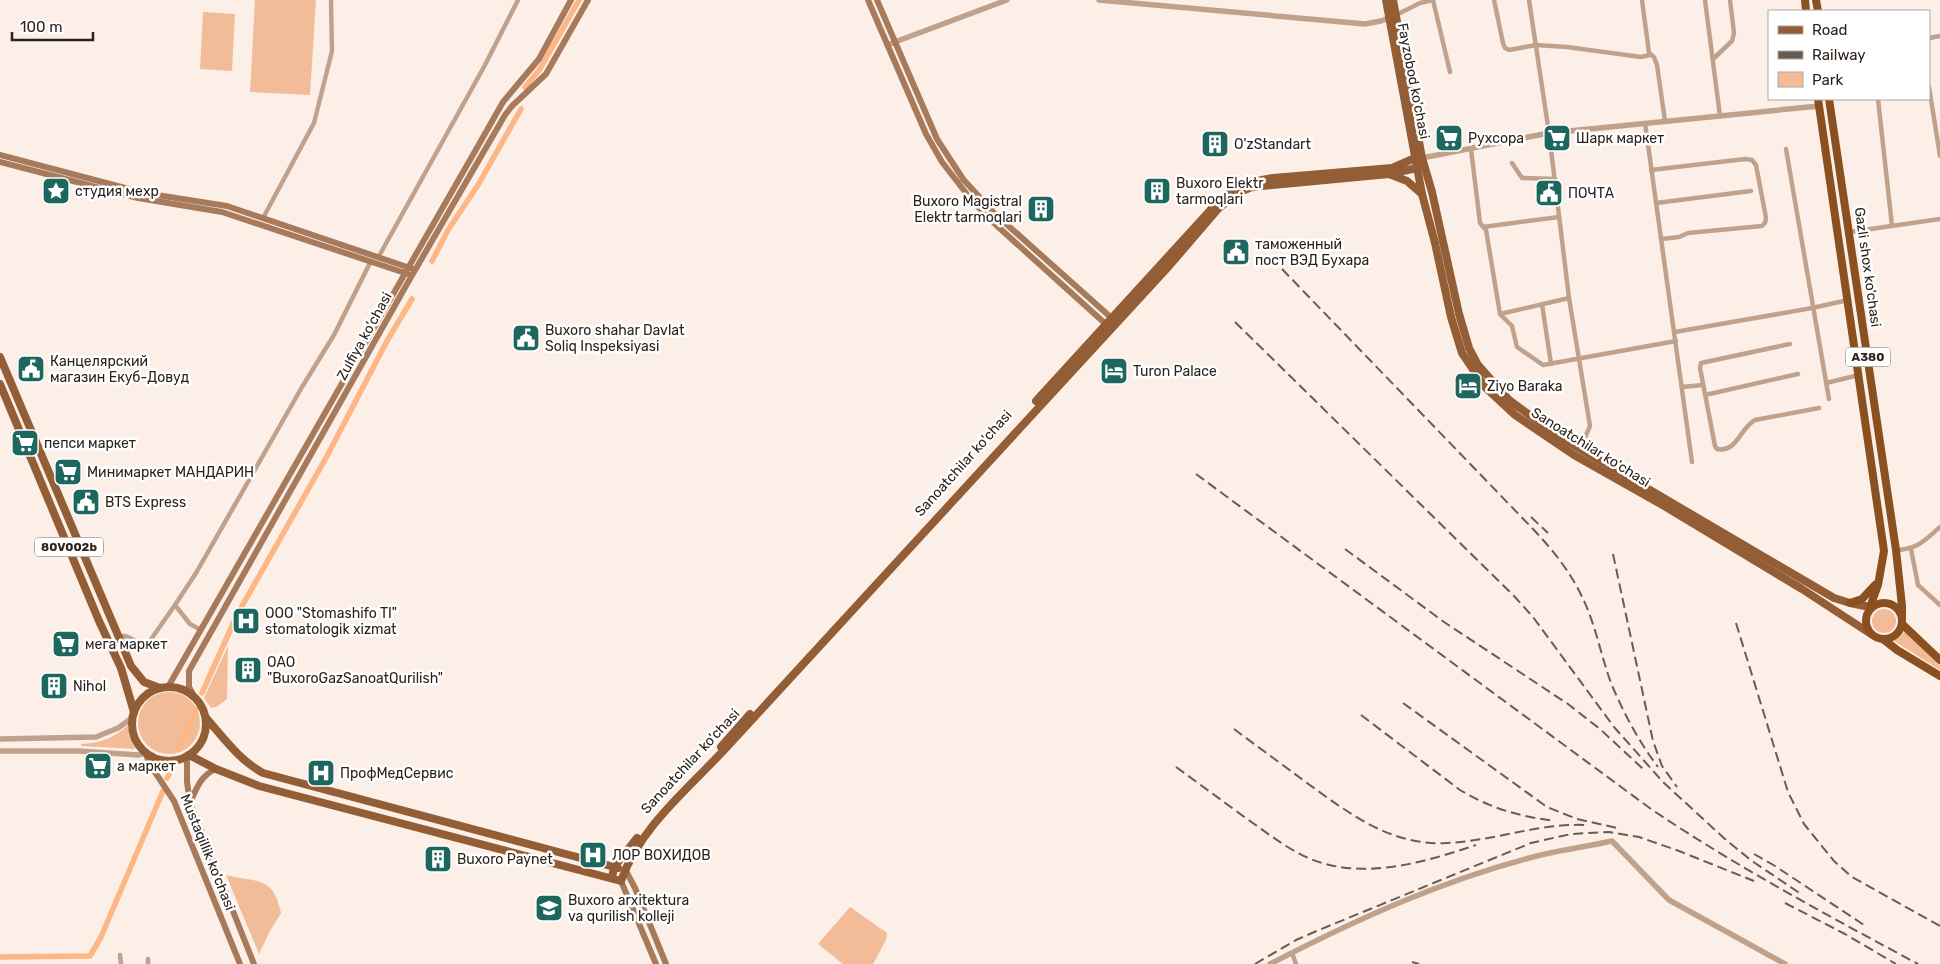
<svg xmlns="http://www.w3.org/2000/svg" width="1940" height="964" viewBox="0 0 1940 964" font-family="Rubik,sans-serif">
  <style>
    .green { fill: #f1bc97 }
    .lines { fill: none; stroke-linecap: round; stroke-linejoin: round }
    .canal { stroke: #fdb684; stroke-width: 5.5 }
    .minor { stroke: #c0a18c; stroke-width: 4.5 }
    .tertiary { stroke: #c0a18c; stroke-width: 5.5 }
    .secondary { stroke: #a67a5a; stroke-width: 6 }
    .primary { stroke: #935d35; stroke-width: 8 }
    .trunk { stroke: #8a5020; stroke-width: 8 }
    .rail { stroke: #685d55; stroke-width: 2; stroke-dasharray: 10 5; stroke-linecap: butt }
    .labels { text-anchor: middle; stroke-width: 5; stroke-linejoin: round; paint-order: stroke }
    .shield { fill: #fff; stroke: #6c645f; stroke-width: 1 }
    .shield-label { font-size: 12px; font-weight: bold; fill: #2d221b }
    .street-label { font-size: 14px; fill: #2d221b; stroke: #fff }
    .poi-label { font-size: 14px; fill: #2d221b; stroke: #fff; text-anchor: start }
  </style>
  <rect width="100%" height="100%" fill="#fcefe7"/>
  <g class="green">
    <polygon points="255,0 316,0 310,95 250,92"/>
    <polygon points="203,12 235,14 232,71 200,69"/>
    <circle cx="1884" cy="621" r="12"/>
    <polygon points="1905,632 1940,666 1940,670 1894,641"/>
    <polygon points="228,646 227,699 216,707 211,708 204,698"/>
    <circle cx="169" cy="723" r="31"/>
    <path d="M128,725l1,9 6,15 -54,-3v-2c19,-1 34,-6 47,-19z"/>
    <path d="M226,875c31,8 47,0 55,38l-11,18 -11,23z"/>
    <polygon points="850,907 887,933 886,940 873,964 843,964 818,944"/>
  </g>
  <g class="lines">
    <g class="canal">
      <polyline points="525,87 540,69 579,0"/>
      <polyline points="432,261 448,230 478,185 521,109"/>
      <polyline points="202,693 237,615 327,456 387,341 412,299"/>
      <polyline points="179,748 196,709"/>
      <polyline points="167,778 173,767"/>
      <polyline points="0,957 90,956 101,937 163,791"/>
    </g>
    <g class="minor">
      <polyline points="1494,0 1503,43 1505,48 1509,50 1536,45 1567,47 1641,57 1650,55"/>
      <polyline points="1529,0 1549,133 1569,298 1590,426 1580,449"/>
      <polyline points="1642,0 1649,53 1654,57 1657,65 1665,121"/>
      <polyline points="1705,0 1720,116"/>
      <polyline points="1396,15 1420,3 1433,0 1450,72"/>
      <polyline points="1929,38 1940,36"/>
      <polyline points="1713,59 1732,41 1734,33 1730,0"/>
      <polyline points="1929,87 1940,156"/>
      <polyline points="1878,99 1892,226"/>
      <polyline points="1645,123 1692,462"/>
      <polyline points="1471,149 1480,223 1486,230 1500,314 1512,326 1517,347 1543,365 1676,341"/>
      <polyline points="1786,149 1829,399"/>
      <polyline points="1512,163 1522,178 1555,179"/>
      <polyline points="1651,170 1745,159 1752,160 1756,165 1766,218 1765,223 1762,226 1688,233 1679,237 1661,239"/>
      <polyline points="1656,203 1751,191"/>
      <polyline points="263,218 314,123 332,51 331,0"/>
      <polyline points="1483,227 1559,217"/>
      <polyline points="1850,232 1940,219"/>
      <polyline points="379,256 485,65 518,0"/>
      <polyline points="1542,304 1551,364"/>
      <polyline points="1500,314 1569,298"/>
      <polyline points="1675,332 1812,308 1848,300"/>
      <path d="M1790,344l-89,19 -1,5 15,78 2,3c20,4 23,-21 38,-29l64,-12"/>
      <polyline points="1826,383 1859,375"/>
      <polyline points="1682,387 1703,385"/>
      <polyline points="1705,395 1798,374"/>
      <polyline points="1911,549 1918,585 1940,605"/>
      <path d="M1896,550c22,-1 28,-9 44,-23"/>
      <polyline points="201,630 190,624 175,605 196,573 302,387 334,335 371,261"/>
      <path d="M118,636c12,-2 17,8 29,9l28,-40"/>
      <polyline points="1292,953 1296,964"/>
      <polyline points="120,955 121,964"/>
      <polyline points="148,959 148,964"/>
    </g>
    <g class="tertiary">
      <polyline points="1099,0 1365,24 1381,21 1392,17"/>
      <polyline points="887,45 1007,0"/>
      <polyline points="1422,158 1549,133 1819,106"/>
      <polyline points="0,739 96,737 118,728 132,718"/>
      <polyline points="0,751 79,751 138,755 146,753"/>
      <path d="M1270,964c87,-45 179,-87 275,-110 22,-5 45,-8 67,-13l57,59 116,64"/>
    </g>
    <g class="secondary">
      <polyline points="868,0 926,134 942,162 973,202 996,225 1109,327"/>
      <polyline points="877,0 937,139 963,179 994,213 1115,321"/>
      <polyline points="0,155 144,193 227,206 413,269"/>
      <polyline points="0,162 138,198 222,212 408,274"/>
      <polyline points="168,687 478,146 503,102 539,59 571,0"/>
      <polyline points="194,696 189,687 189,671 407,284 505,115 512,106 546,74 588,0"/>
      <polyline points="146,754 149,763 174,801 240,964"/>
      <polyline points="187,757 187,782 190,803 254,964"/>
      <path d="M190,803c6,-14 11,-28 26,-34"/>
      <polyline points="625,869 635,888 666,964"/>
      <polyline points="621,881 656,964"/>
    </g>
    <g class="primary">
      <polyline points="1386,0 1422,194 1435,243 1451,317 1462,353 1485,387 1515,415 1574,455 1666,507 1802,589 1871,634"/>
      <polyline points="1393,0 1422,158 1432,192 1459,314 1469,348 1478,365 1509,400 1554,433 1580,449 1834,598 1850,603 1870,607"/>
      <polyline points="1389,174 1407,181 1422,194"/>
      <polyline points="1257,181 1273,178 1392,168 1415,158 1422,158"/>
      <polyline points="0,357 131,666 144,682 160,688"/>
      <polyline points="0,384 99,621 121,668 134,712"/>
      <polyline points="1036,401 1217,203 1231,192"/>
      <circle cx="169" cy="724" r="37"/>
      <path d="M206,718c18,20 33,42 57,55l355,95"/>
      <polyline points="721,747 750,714"/>
      <path d="M189,755l27,14 43,17 362,95c19,-54 67,-92 104,-132l444,-483 49,-57 19,-16 15,-6 137,-13 28,-6 5,-10"/>
      <polyline points="612,878 614,867 637,838"/>
    </g>
    <g class="trunk">
      <polyline points="1805,0 1806,11"/>
      <polyline points="1816,0 1818,11"/>
      <polyline points="1818,99 1884,551 1878,585 1870,607"/>
      <polyline points="1829,99 1896,550 1902,606 1902,617"/>
      <circle cx="1884" cy="621" r="18"/>
      <polyline points="1850,603 1862,599 1875,585"/>
      <polyline points="1902,624 1940,660"/>
      <polyline points="1883,639 1897,650 1940,676"/>
    </g>
    <g class="rail">
      <path d="M1282,269l251,260c17,18 32,36 44,58 18,32 22,63 34,96 12,29 28,59 47,84"/>
      <polyline points="1235,322 1514,596 1533,617 1614,727 1663,782 1726,840 1752,861 1801,894"/>
      <path d="M1196,474l455,335c86,58 176,106 267,155"/>
      <polyline points="1531,517 1548,533"/>
      <polyline points="1345,549 1444,622 1568,704 1600,729 1643,769"/>
      <polyline points="1613,554 1653,741 1662,766 1677,787"/>
      <polyline points="1736,623 1788,792 1804,824 1834,861 1852,877 1940,926"/>
      <polyline points="1403,703 1547,807 1577,819 1617,828"/>
      <path d="M1361,715l99,75c32,19 58,26 95,31"/>
      <path d="M1234,729c24,18 49,36 73,54 43,31 84,63 140,60 47,-2 91,-20 139,-18"/>
      <path d="M1176,767c25,18 49,36 74,54 23,16 45,34 72,42 51,15 106,-2 154,-18"/>
      <polyline points="1754,854 1775,866 1867,927"/>
      <polyline points="1785,903 1845,934 1896,964"/>
      <polyline points="1412,962 1419,964"/>
      <polyline points="1255,964 1296,940 1319,930 1531,843 1571,834 1609,832 1639,837 1679,851 1754,881"/>
    </g>
  </g>
  <defs>
    <symbol id="supermarket-square" viewBox="-11 -11 22 22"><rect x="-9" y="-9" width="18" height="18" rx="4" fill="#1d675e" stroke="#fff"/><path d="M-6-5.5h2.5l.6 2H6L4.5 2H-2.5L-4.4-4H-6ZM-1.5 3.2a1.3 1.3 0 1 0 .1 0ZM3 3.2a1.3 1.3 0 1 0 .1 0Z" fill="#fff"/></symbol>
    <symbol id="building-square" viewBox="-11 -11 22 22"><rect x="-9" y="-9" width="18" height="18" rx="4" fill="#1d675e" stroke="#fff"/><path d="M-4-6H4V6H1V3H-1V6H-4ZM-2.5-4.3h1.7v1.8h-1.7ZM.8-4.3h1.7v1.8H.8ZM-2.5-1h1.7V.8h-1.7ZM.8-1h1.7V.8H.8Z" fill="#fff"/></symbol>
    <symbol id="sight-square" viewBox="-11 -11 22 22"><rect x="-9" y="-9" width="18" height="18" rx="4" fill="#1d675e" stroke="#fff"/><path d="M0-6L1.8-2.2L6-1.7L2.9 1.2L3.7 5.4L0 3.3L-3.7 5.4L-2.9 1.2L-6-1.7L-1.8-2.2Z" fill="#fff"/></symbol>
    <symbol id="civic-square" viewBox="-11 -11 22 22"><rect x="-9" y="-9" width="18" height="18" rx="4" fill="#1d675e" stroke="#fff"/><path d="M-.6-6.5H3V-4.5H.6V-3L4-1V1h2V6H-6V1h2V-1L-.6-3ZM-1.2 2.5V6h2.4V2.5Z" fill="#fff"/></symbol>
    <symbol id="hotel-square" viewBox="-11 -11 22 22"><rect x="-9" y="-9" width="18" height="18" rx="4" fill="#1d675e" stroke="#fff"/><path d="M-6-4.5h1.5V1H6V5H4.5V3h-9V5H-6ZM-4 0a1.8 1.8 0 1 1 3.6 0ZM.5 0V-2.5h3Q6-2.5 6 0Z" fill="#fff"/></symbol>
    <symbol id="hospital-square" viewBox="-11 -11 22 22"><rect x="-9" y="-9" width="18" height="18" rx="4" fill="#1d675e" stroke="#fff"/><path d="M-5-5h3v3.5h4V-5h3V5h-3V1.5h-4V5h-3Z" fill="#fff"/></symbol>
    <symbol id="university-square" viewBox="-11 -11 22 22"><rect x="-9" y="-9" width="18" height="18" rx="4" fill="#1d675e" stroke="#fff"/><path d="M0-5L7-2L0 1L-7-2ZM-4 1L0 2.5L4 1V4Q0 6-4 4Z" fill="#fff"/></symbol>
  </defs>
  <g fill-rule="evenodd">
    <use href="#supermarket-square" x="1433" y="122" width="32" height="32"/>
    <use href="#supermarket-square" x="1541" y="122" width="32" height="32"/>
    <use href="#building-square" x="1199" y="128" width="32" height="32"/>
    <use href="#sight-square" x="40" y="175" width="32" height="32"/>
    <use href="#building-square" x="1141" y="175" width="32" height="32"/>
    <use href="#civic-square" x="1533" y="177" width="32" height="32"/>
    <use href="#building-square" x="1025" y="193" width="32" height="32"/>
    <use href="#civic-square" x="1220" y="236" width="32" height="32"/>
    <use href="#civic-square" x="510" y="322" width="32" height="32"/>
    <use href="#civic-square" x="15" y="353" width="32" height="32"/>
    <use href="#hotel-square" x="1098" y="355" width="32" height="32"/>
    <use href="#hotel-square" x="1452" y="370" width="32" height="32"/>
    <use href="#supermarket-square" x="9" y="427" width="32" height="32"/>
    <use href="#supermarket-square" x="52" y="456" width="32" height="32"/>
    <use href="#civic-square" x="70" y="486" width="32" height="32"/>
    <use href="#hospital-square" x="230" y="605" width="32" height="32"/>
    <use href="#supermarket-square" x="50" y="628" width="32" height="32"/>
    <use href="#building-square" x="232" y="654" width="32" height="32"/>
    <use href="#building-square" x="38" y="670" width="32" height="32"/>
    <use href="#supermarket-square" x="82" y="750" width="32" height="32"/>
    <use href="#hospital-square" x="305" y="757" width="32" height="32"/>
    <use href="#hospital-square" x="577" y="839" width="32" height="32"/>
    <use href="#building-square" x="422" y="843" width="32" height="32"/>
    <use href="#university-square" x="533" y="892" width="32" height="32"/>
  </g>
  <g class="labels">
    <g class="shield">
      <rect x="1845.5" y="347.5" width="45" height="19" rx="4"/>
      <rect x="35" y="537.5" width="68" height="19" rx="4"/>
    </g>
    <g class="shield-label">
      <text x="1868" y="361">A380</text>
      <text x="69" y="551">80V002b</text>
    </g>
    <g class="street-label">
      <text transform="translate(1414 81) rotate(79)" y="5">Fayzobod ko'chasi</text>
      <text transform="translate(1868 267) rotate(82)" y="5">Gazli shox ko'chasi</text>
      <text transform="translate(364 336) rotate(-61)" y="5">Zulfiya ko'chasi</text>
      <text transform="translate(1591 447) rotate(32)" y="5">Sanoatchilar ko'chasi</text>
      <text transform="translate(963 463) rotate(-48)" y="5">Sanoatchilar ko'chasi</text>
      <text transform="translate(690 761) rotate(-47)" y="5">Sanoatchilar ko'chasi</text>
      <text transform="translate(208 852) rotate(68)" y="5">Mustaqillik ko'chasi</text>
    </g>
    <g class="poi-label">
      <text x="1468" y="143">Рухсора</text>
      <text x="1576" y="143">Шарк маркет</text>
      <text x="1234" y="149">O'zStandart</text>
      <text x="1176" y="188">Buxoro Elektr<tspan x="1176" dy="16">tarmoqlari</tspan></text>
      <text x="75" y="196">студия мехр</text>
      <text x="1568" y="198">ПОЧТА</text>
      <text x="1022" y="206" text-anchor="end">Buxoro Magistral<tspan x="1022" dy="16">Elektr tarmoqlari</tspan></text>
      <text x="1255" y="249">таможенный<tspan x="1255" dy="16">пост ВЭД Бухара</tspan></text>
      <text x="545" y="335">Buxoro shahar Davlat<tspan x="545" dy="16">Soliq Inspeksiyasi</tspan></text>
      <text x="50" y="366">Канцелярский<tspan x="50" dy="16">магазин Екуб-Довуд</tspan></text>
      <text x="1133" y="376">Turon Palace</text>
      <text x="1487" y="391">Ziyo Baraka</text>
      <text x="44" y="448">пепси маркет</text>
      <text x="87" y="477">Минимаркет МАНДАРИН</text>
      <text x="105" y="507">BTS Express</text>
      <text x="265" y="618">OOO "Stomashifo TI"<tspan x="265" dy="16">stomatologik xizmat</tspan></text>
      <text x="85" y="649">мега маркет</text>
      <text x="267" y="667">ОАО<tspan x="267" dy="16">"BuxoroGazSanoatQurilish"</tspan></text>
      <text x="73" y="691">Nihol</text>
      <text x="117" y="771">а маркет</text>
      <text x="340" y="778">ПрофМедСервис</text>
      <text x="612" y="860">ЛОР ВОХИДОВ</text>
      <text x="457" y="864">Buxoro Paynet</text>
      <text x="568" y="905">Buxoro arxitektura<tspan x="568" dy="16">va qurilish kolleji</tspan></text>
    </g>
  </g>
  <rect x="1768" y="10" width="162" height="90" fill="#ffffff" stroke="#aba7a4"/>
  <rect x="1778" y="26" width="25" height="8" fill="#935d35" stroke="#aba7a4"/>
  <text x="1812" y="35" font-size="15" fill="#2d221b">Road</text>
  <rect x="1778" y="51" width="25" height="8" fill="#685d55" stroke="#aba7a4"/>
  <text x="1812" y="60" font-size="15" fill="#2d221b">Railway</text>
  <rect x="1778" y="72" width="25" height="15" fill="#f1bc97" stroke="#aba7a4"/>
  <text x="1812" y="85" font-size="15" fill="#2d221b">Park</text>
  <path d="M12 32v8h81v-8" fill="none" stroke="#2d221b" stroke-width="2.5"/>
  <text x="20" y="32" font-size="15" fill="#2d221b" stroke="#ffffff" stroke-width="4" paint-order="stroke">100 m</text>
</svg>
